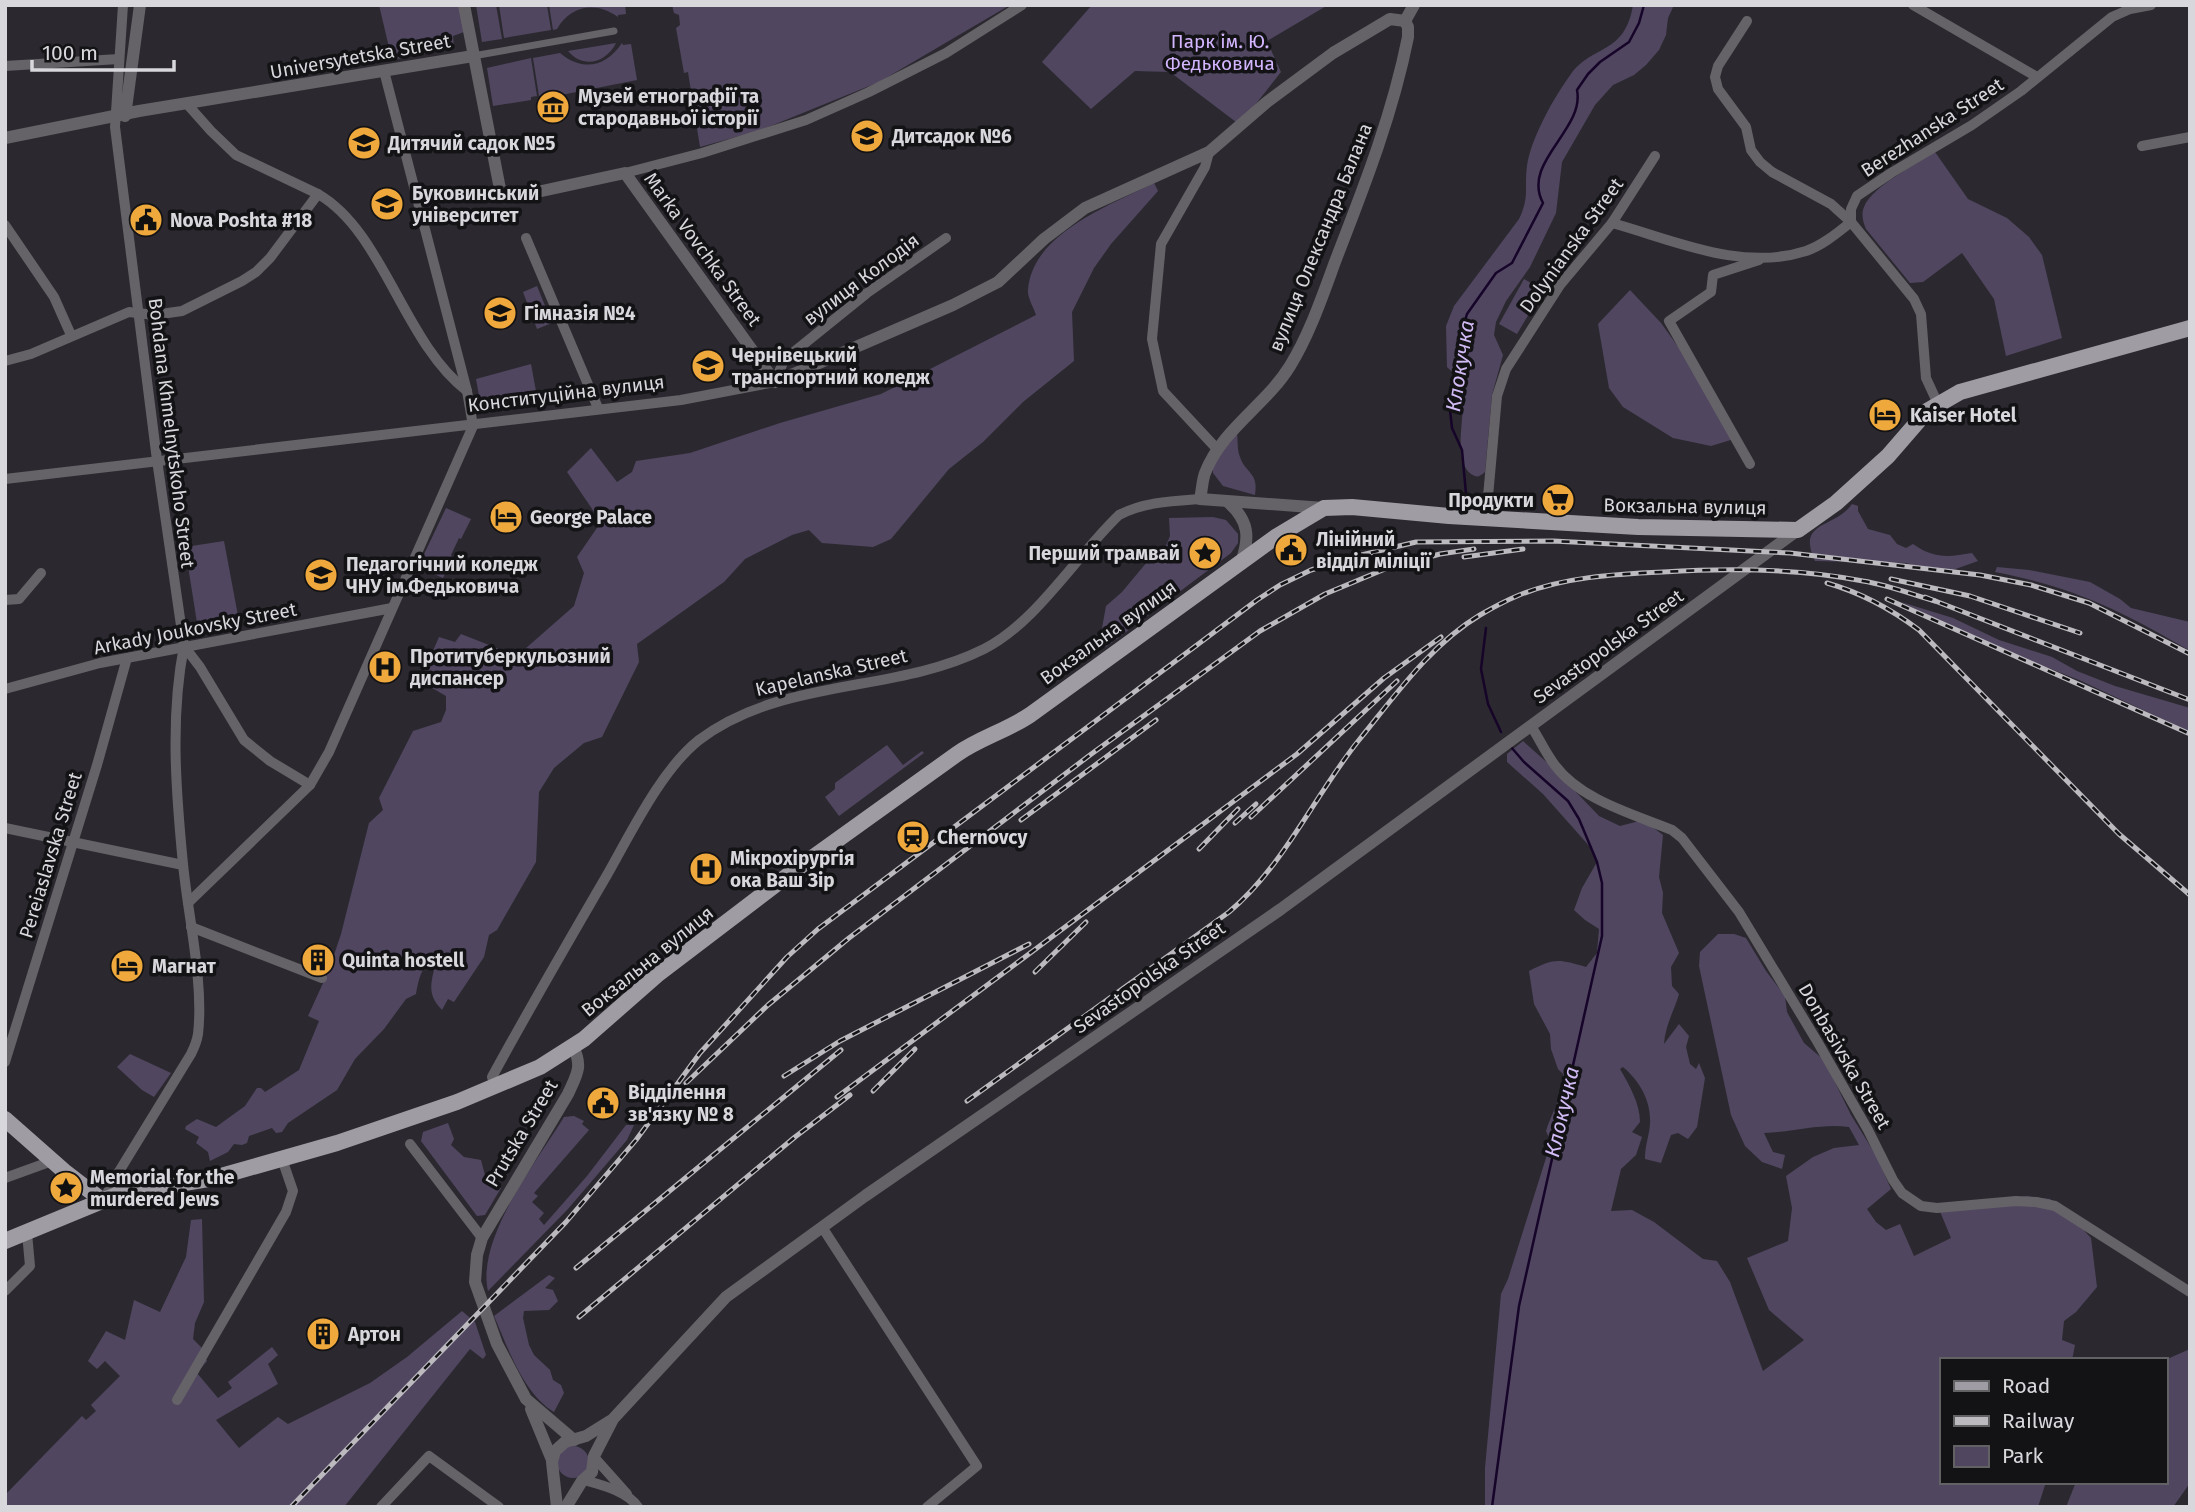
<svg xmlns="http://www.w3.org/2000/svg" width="2195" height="1512" viewBox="0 0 2195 1512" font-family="'Fira Sans',sans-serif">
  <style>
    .green { fill: #504660 }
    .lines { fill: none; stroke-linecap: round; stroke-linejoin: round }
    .stream { stroke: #160429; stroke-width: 2.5 }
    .pedestrian { stroke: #656367; stroke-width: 7 }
    .minor { stroke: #656367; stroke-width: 10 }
    .tertiary { stroke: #656367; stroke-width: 12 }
    .primary { stroke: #9f9ca3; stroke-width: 16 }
    .rail-casing { stroke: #bcbabf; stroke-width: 5 }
    .rail { stroke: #131215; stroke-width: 2.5; stroke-dasharray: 8; stroke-linecap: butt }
    .labels { text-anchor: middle; stroke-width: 7; stroke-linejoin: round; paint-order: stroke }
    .park-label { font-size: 19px; fill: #d3b6ff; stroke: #131215 }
    .street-label { font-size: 19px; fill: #d8d7db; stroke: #131215 }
    .poi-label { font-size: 19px; font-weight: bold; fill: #d8d7db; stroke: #131215; text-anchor: start }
    .water-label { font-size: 21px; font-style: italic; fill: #d1bbf5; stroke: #131215 }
  </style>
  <rect width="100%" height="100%" fill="#2b292f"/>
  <g class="green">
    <polygon points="379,5 459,5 464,32 453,36 454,48 392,60"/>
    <polygon points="476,5 496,5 502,39 482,42"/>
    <polygon points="499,5 547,5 551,30 504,38"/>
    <path d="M549,5h76l1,9 -8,1v2c-21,-16 -48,-12 -61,12l-4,1z"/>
    <polygon points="672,5 1010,5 879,82 761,130 700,147 688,72 684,73 676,28 680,25 679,15 674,13"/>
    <polygon points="1092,5 1328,5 1267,41 1281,72 1251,110 1236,122 1170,72 1135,71 1091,109 1042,62"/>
    <path d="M1633,5h41l-6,13 -2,17 -7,15 -13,15 -12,10 -21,10 -18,20 -33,57 -6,51 -26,54 -24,34 -10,21 -2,13 9,20 -11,40 -7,77c-6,5 -8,6 -14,2 -20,-15 -4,-62 -9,-85 -2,-10 -8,-15 -15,-22l-1,-41 8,-20 65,-87c11,-23 5,-31 8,-53 4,-28 27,-69 44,-92 22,-30 54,-19 62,-69z"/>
    <path d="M616,43c-10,20 -33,26 -48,8z"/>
    <path d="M622,43l1,2 8,-1 6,36 -91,18v-3l-7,1 -6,-38 27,-5c23,19 46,14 62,-10z"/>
    <polygon points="531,58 537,96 531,97 531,100 493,106 487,68"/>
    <path d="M1935,152l33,47 39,19 22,19 13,18 20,83 -56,18 -12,-57 -32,-46 -39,29 -13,1 -44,-54c-3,-7 -5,-14 -2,-22 8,-21 52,-42 71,-55z"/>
    <path d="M1154,183l4,8 -47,53 -17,24 -22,44 2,49 -51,41 -40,40 -34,27 -58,70 -18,8 -51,-4 -13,-13 -17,5 -47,24 -21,23 -87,62 2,18 -37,75 -18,6 -30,25 -15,24 -3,70 -39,68 -8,5 -5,22 -30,45 -6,-3 -6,11c-20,-20 -6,-34 -6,-56 -14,12 -17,23 -20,40l-10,5 -22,30 -29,30 -18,31 -49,33 -6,9 -6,1 -4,-5 -23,8 -2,7 -5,2 -8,-1 -6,8 -18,9 -2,-9 -12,-9 3,-6 -14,-8 1,-3 11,-7 19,8 29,-21 12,-18h4l4,4 34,-22 20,-49 -11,-5 21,-46 12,-36 28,-111 14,-13 -4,-12 34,-67 28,-9 5,-12v-14l-26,-15 19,-44 16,5 6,-8 56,22 57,-50 10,-33 -7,-16 24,-35 -34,-50 24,-24 26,34 15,-10 4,-11 54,-8 90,-30 101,-29 155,-79c-2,-7 -9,-18 -8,-25 4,-57 83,-85 126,-107z"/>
    <polygon points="1524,279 1543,290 1517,334 1499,324"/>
    <polygon points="537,286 552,323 537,329 523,292"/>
    <polygon points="1630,290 1661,323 1687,359 1734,439 1711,446 1673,438 1623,407 1609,388 1598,324"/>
    <polygon points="531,364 538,402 482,412 476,379"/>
    <path d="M1237,433c1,8 0,17 3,24 5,16 19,15 15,38l-32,-9 -10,-13v-10z"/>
    <path d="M1852,504l6,2v5l10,18 22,6 7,9 9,4 7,-4c21,15 36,13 59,9l6,8 -28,10h-14l-30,-8 -91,-2c-19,-41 20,-32 37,-57z"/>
    <polygon points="446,508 471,519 461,539 459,538 451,555 453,557 443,578 418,567"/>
    <polygon points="1213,517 1226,520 1238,534 1238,543 1231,553 1106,647 1100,639 1106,606 1122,592 1147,562 1160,560 1170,536 1169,518"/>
    <polygon points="224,541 239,621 198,629 185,547"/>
    <path d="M1997,567l32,3 61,12 30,17 11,9 59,14v29c-68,-40 -117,-64 -195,-79z"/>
    <polygon points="1901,602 1953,618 1999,640 2052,657 2077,671 2115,686 2190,708 2190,732 2079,680 2018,656 2004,652"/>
    <path d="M1523,741l29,26 47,49 21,10 23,-6 20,15 -4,42 4,16 -1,20 17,40 -8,14 1,19 7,8c-5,17 -14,32 -15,50l15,-20 10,12 -3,11 4,17 6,5 3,-6 6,15 -8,49 -9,12 -10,-6 -7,2 -10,28 -16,-4c0,-10 2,-17 4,-27 5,-26 -7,-49 -26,-65l-3,2c9,16 20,34 20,53l-8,10 10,5 -6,18 -15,14 -10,42 21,-1 22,12 49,37 14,2 13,21 33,89 41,-31 -35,-30 -22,-52 41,-17 4,-33 -6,-32 27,-19 21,-9 25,-3 -10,-18c-27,-4 -56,5 -85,6l9,19 12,3 -3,14 -20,-7 -17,-16 -14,-31 -32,-149 1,-14 18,-18h16l12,4 20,33 19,25 2,16 17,31 20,17 27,55 26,42 14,32 -24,20 9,13 10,8 14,-6 14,32 37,-18 -12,-29 88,-13 23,3 21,17 20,22 6,49 -21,25 -12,9 -2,19 13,5 -3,15h-131v122h105l-8,25h-553v-39l16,-174 7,-15 43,-137 -5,-11c6,-20 18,-36 17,-57l-5,-5 -7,-20 -1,-15 -16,-30 -5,-33c26,-13 29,-12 57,-4l11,-14 2,-24 -14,-9 -11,-10 8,-22 15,-26 -6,-14 -48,-54 -36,-32v-8z"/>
    <polygon points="887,745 903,765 922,751 924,753 839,816 825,797 835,789 835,783"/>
    <polygon points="130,1054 171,1073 154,1097 142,1090 117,1067"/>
    <path d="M574,1116l10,5 -2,3 7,6 -55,63 4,3 -6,6 12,11 -5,6 5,6 43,-49 39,-51h8l-7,15 -59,69 -80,82c-12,-53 49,-130 76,-174z"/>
    <polygon points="448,1123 454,1139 451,1145 464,1157 481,1160 486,1179 501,1188 485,1215 477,1216 421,1141 423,1132"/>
    <polygon points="202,1219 204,1302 195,1323 193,1339 202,1348 207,1361 197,1373 218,1398 232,1388 228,1382 272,1347 278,1355 268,1364 278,1384 216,1420 239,1448 278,1417 288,1424 370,1383 407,1357 462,1311 475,1322 486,1355 483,1359 470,1349 344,1507 5,1507 5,1495 82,1416 86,1420 96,1411 91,1405 120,1376 105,1361 97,1369 88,1361 106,1331 125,1340 134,1300 160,1312 186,1257 191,1220"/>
    <path d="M549,1275l6,3 -10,10 8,2 5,11 -9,9 -25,1 -1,7 6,27 5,10 16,15 3,10 8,5 3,8 -10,19c-31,-19 -46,-64 -60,-96z"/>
    <polygon points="2190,1349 2190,1483 2173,1507 2066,1507 2076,1482 2165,1482 2165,1360"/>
    <circle cx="573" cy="1462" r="16"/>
  </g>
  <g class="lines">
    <g class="stream">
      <path d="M1466,494l-4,-44 -10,-22 -2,-18 2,-26 8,-28 1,-22 6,-20 29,-41 16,-10 31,-60c-22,-41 42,-73 34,-113l11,-16 12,-12 29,-20 10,-19 5,-18"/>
      <polyline points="1486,628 1481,669 1488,704 1501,732"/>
      <polyline points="1492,1507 1519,1306 1602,936 1602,883 1597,862 1579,819 1568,801 1524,762 1511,747"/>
    </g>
    <polyline class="pedestrian" points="473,56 614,31"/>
    <g class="minor">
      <polyline points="1913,5 2037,77"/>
      <polyline points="5,66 119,59"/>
      <path d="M187,104l24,27 25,24 82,39c66,38 85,148 149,197"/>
      <polyline points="2142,146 2190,137"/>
      <polyline points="1209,152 1205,167 1161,244 1152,339 1163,391 1217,449"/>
      <polyline points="625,173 702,153 806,120 869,92 946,53 1022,5"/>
      <path d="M1612,223c62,17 129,49 194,28 17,-6 31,-18 45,-29l-20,-18 -59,-32 -12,-10 -9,-12 -5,-23 -28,-38 -3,-12 3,-11 29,-45"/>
      <polyline points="5,225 54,297 71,335"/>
      <polyline points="526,238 598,408"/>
      <polyline points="5,361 31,354 129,312 154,315 182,311 242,281 256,272 270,258 318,194"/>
      <polyline points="1938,404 1926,378 1921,314 1914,299 1851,222 1851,209 1857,196 1891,173 1972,125 2021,91 2112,17 2130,9 2151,5"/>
      <polyline points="1750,464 1669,321 1711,292 1713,275 1759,260"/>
      <polyline points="5,479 681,400 775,382 784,360 867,293 946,238"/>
      <polyline points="1486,519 1497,396 1506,369 1560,285 1612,223 1655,156"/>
      <polyline points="5,600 19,599 41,573"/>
      <polyline points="184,646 200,667 244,740 270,761 310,785"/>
      <polyline points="5,689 100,663 392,608"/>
      <path d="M1531,726c8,12 14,26 23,38 26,36 79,50 118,66l10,8 57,74 78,129 51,89 25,50 9,13 19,13 16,2 79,-7 20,1 19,4 135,86"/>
      <polyline points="5,828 183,865"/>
      <polyline points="188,903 310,785 329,752 473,426 467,391 384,71"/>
      <polyline points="191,927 322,978"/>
      <polyline points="5,1062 97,765 127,658"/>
      <path d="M495,1086l-3,-9c37,-68 76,-135 115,-202 24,-42 54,-105 92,-135 83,-63 195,-46 285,-91 52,-26 92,-93 135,-134 25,-13 53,-14 81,-16"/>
      <polyline points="410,1144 482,1238"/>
      <polyline points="5,1178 52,1161"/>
      <path d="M103,1201l12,-23 76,-124c3,-6 6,-13 7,-20 6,-51 -10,-118 -15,-170 -7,-72 -13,-147 1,-218l-27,-186 -42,-333 8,-122"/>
      <polyline points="822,1227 977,1466 927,1507"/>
      <polyline points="5,1291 30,1266 27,1233"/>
      <polyline points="177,1400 286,1212 293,1191 282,1159"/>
      <polyline points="594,1457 627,1494"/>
      <path d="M584,1480c18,5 43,11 54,27"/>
      <polyline points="381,1507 429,1456 499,1507"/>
    </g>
    <g class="tertiary">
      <polyline points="464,5 500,189 514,197 625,173 775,382 953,305 998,282 1044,239 1085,208 1209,152 1267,102 1333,53 1390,19 1405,21"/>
      <polyline points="1405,21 1414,5"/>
      <polyline points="125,116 140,5"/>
      <polyline points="5,138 139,111 473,56"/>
      <path d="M1229,503c20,18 21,35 12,59"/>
      <path d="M1324,508l-124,-9c2,-8 2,-18 5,-26 17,-44 61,-68 85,-107 21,-34 34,-75 48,-112 28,-72 55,-142 70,-217v-10l-3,-6"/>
      <path d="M573,1046c10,21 4,28 -5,48l-86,144 -5,17 -2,27 22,62 29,55 48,41"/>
      <polyline points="531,1409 552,1460"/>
      <polyline points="557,1507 552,1462 555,1451 565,1442 586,1436 610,1421"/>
      <polyline points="566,1507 582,1481 592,1472 594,1456 613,1419 726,1297 865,1196 1281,909 1798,530"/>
    </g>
    <g class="primary">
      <polyline points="5,1119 64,1171 103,1201"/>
      <path d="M5,1241l114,-47 95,-16 123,-35 120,-41 83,-35 44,-28 73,-64 130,-99 170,-122c23,-16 49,-23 73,-39l247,-179 47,-28 28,-1 97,9 189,11 160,3 38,-27 52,-47 39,-45 33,-19 230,-64"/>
    </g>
    <defs>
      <g id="rail">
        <polyline points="1464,557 1523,549"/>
        <polyline points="1891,579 1970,596 2080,633"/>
        <path d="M1827,583c35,10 64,26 92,47l200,204 71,61"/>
        <polyline points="1925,597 2190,700"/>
        <polyline points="1887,599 2190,734"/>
        <polyline points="1251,817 1397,681"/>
        <polyline points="1021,820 1156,720"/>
        <polyline points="1235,823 1256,804"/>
        <polyline points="1199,849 1238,809"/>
        <polyline points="1035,972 1086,922"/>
        <polyline points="784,1076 840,1041 1029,944"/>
        <polyline points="686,1083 768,1005 849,938 1090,755 1260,631 1325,594 1385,569 1440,554 1474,549"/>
        <polyline points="873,1091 915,1049"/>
        <polyline points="837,1097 1297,754 1384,678 1441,637"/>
        <path d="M967,1101l262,-189c55,-46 85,-116 130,-172 36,-44 71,-95 121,-125 12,-7 25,-14 37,-19 45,-19 98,-22 146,-24 66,-4 135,-4 200,9 25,4 48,13 72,20"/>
        <polyline points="576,1268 841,1050"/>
        <polyline points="579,1317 795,1137 850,1095"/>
        <polyline points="291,1507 566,1222 636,1140 700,1053 787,957 818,929 1257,600 1280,585 1311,570 1353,557 1416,542 1553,541 1790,553 1980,575 2031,585 2089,603 2190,654"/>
      </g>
    </defs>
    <use href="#rail" class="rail-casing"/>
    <use href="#rail" class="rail"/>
  </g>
  <defs>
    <symbol id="museum-disc" viewBox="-11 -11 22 22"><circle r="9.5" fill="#eea83c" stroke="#131215"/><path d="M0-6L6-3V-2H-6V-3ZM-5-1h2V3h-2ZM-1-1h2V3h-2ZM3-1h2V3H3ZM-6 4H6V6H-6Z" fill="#111"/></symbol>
    <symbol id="school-disc" viewBox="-11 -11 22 22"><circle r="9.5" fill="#eea83c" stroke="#131215"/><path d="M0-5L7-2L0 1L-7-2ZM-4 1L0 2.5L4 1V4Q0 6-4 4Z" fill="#111"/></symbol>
    <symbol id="university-disc" viewBox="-11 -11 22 22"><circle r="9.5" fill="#eea83c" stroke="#131215"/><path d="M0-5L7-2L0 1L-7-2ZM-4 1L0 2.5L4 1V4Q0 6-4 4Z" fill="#111"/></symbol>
    <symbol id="civic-disc" viewBox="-11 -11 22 22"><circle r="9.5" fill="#eea83c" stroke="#131215"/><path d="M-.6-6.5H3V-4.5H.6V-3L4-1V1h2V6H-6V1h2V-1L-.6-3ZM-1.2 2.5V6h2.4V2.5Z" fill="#111"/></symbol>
    <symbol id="hotel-disc" viewBox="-11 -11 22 22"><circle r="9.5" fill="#eea83c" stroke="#131215"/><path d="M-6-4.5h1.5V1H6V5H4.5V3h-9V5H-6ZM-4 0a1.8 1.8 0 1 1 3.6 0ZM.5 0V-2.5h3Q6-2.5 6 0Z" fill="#111"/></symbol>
    <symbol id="supermarket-disc" viewBox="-11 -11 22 22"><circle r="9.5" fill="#eea83c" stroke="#131215"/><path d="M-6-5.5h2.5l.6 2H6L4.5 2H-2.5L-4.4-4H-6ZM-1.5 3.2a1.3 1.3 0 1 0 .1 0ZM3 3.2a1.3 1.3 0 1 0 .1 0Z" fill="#111"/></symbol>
    <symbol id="sight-disc" viewBox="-11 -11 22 22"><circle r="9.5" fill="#eea83c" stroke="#131215"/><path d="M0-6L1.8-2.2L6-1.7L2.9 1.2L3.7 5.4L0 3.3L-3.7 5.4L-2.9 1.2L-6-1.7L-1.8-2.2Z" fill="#111"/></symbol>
    <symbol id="hospital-disc" viewBox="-11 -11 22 22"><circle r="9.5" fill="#eea83c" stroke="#131215"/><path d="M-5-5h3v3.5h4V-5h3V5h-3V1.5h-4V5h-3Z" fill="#111"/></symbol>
    <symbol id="station-disc" viewBox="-11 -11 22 22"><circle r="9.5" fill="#eea83c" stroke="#131215"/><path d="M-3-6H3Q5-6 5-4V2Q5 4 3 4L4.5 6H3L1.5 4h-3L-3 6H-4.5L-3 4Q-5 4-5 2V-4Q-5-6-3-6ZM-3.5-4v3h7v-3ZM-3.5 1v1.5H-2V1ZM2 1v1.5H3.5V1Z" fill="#111"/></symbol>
    <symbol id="building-disc" viewBox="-11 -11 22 22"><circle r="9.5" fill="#eea83c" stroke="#131215"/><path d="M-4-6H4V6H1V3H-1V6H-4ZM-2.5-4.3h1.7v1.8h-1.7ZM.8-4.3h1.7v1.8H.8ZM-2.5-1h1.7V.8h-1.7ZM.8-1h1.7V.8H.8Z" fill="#111"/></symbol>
  </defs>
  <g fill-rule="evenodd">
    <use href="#museum-disc" x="534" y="88" width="38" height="38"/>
    <use href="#school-disc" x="848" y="117" width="38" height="38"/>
    <use href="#school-disc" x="345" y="124" width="38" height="38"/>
    <use href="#university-disc" x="368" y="185" width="38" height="38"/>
    <use href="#civic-disc" x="127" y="201" width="38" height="38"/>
    <use href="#school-disc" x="481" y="294" width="38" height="38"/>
    <use href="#university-disc" x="689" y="347" width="38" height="38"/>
    <use href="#hotel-disc" x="1866" y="396" width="38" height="38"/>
    <use href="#supermarket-disc" x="1539" y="481" width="38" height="38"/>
    <use href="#hotel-disc" x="487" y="498" width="38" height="38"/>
    <use href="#civic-disc" x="1272" y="531" width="38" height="38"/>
    <use href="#sight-disc" x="1186" y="534" width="38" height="38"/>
    <use href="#university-disc" x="302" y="556" width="38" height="38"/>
    <use href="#hospital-disc" x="366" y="648" width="38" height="38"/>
    <use href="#station-disc" x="894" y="818" width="38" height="38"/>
    <use href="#hospital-disc" x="687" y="850" width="38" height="38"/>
    <use href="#building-disc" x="299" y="941" width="38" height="38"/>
    <use href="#hotel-disc" x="108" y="947" width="38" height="38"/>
    <use href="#civic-disc" x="584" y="1084" width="38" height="38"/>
    <use href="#sight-disc" x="47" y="1169" width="38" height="38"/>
    <use href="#building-disc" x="304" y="1315" width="38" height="38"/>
  </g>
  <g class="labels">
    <g class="park-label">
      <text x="1220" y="48">Парк ім. Ю.<tspan x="1220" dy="22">Федьковича</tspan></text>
    </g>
    <g class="street-label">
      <text transform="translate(360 56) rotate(-10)" y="7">Universytetska Street</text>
      <text transform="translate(1932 127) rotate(-33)" y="7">Berezhanska Street</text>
      <text transform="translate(1320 237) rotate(-68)" y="7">вулиця Олександра Балана</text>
      <text transform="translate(1571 245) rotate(-54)" y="7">Dolynianska Street</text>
      <text transform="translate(703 249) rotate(54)" y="7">Marka Vovchka Street</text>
      <text transform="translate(861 279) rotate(-37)" y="7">вулиця Колодія</text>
      <text transform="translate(566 393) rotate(-7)" y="7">Конституційна вулиця</text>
      <text transform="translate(172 433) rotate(83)" y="7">Bohdana Khmelnytskoho Street</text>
      <text transform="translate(1685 506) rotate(1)" y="7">Вокзальна вулиця</text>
      <text transform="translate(195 628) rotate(-11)" y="7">Arkady Joukovsky Street</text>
      <text transform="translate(1108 632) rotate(-36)" y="7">Вокзальна вулиця</text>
      <text transform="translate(1608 646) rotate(-36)" y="7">Sevastopolska Street</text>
      <text transform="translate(831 672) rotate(-13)" y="7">Kapelanska Street</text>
      <text transform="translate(50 855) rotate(-73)" y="7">Pereiaslavska Street</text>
      <text transform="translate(647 961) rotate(-39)" y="7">Вокзальна вулиця</text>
      <text transform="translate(1149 977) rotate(-35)" y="7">Sevastopolska Street</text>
      <text transform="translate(1845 1056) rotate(60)" y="7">Donbasivska Street</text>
      <text transform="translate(521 1133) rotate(-59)" y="7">Prutska Street</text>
    </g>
    <g class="poi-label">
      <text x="578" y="103">Музей етнографії та<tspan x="578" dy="22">стародавньої історії</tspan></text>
      <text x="892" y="143">Дитсадок №6</text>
      <text x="388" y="150">Дитячий садок №5</text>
      <text x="412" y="200">Буковинський<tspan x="412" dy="22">університет</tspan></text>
      <text x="170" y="227">Nova Poshta #18</text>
      <text x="524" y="320">Гімназія №4</text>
      <text x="732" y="362">Чернівецький<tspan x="732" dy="22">транспортний коледж</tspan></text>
      <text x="1910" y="422">Kaiser Hotel</text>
      <text x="1534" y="507" text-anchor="end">Продукти</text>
      <text x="530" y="524">George Palace</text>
      <text x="1316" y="546">Лінійний<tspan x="1316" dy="22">відділ міліції</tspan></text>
      <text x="1180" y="560" text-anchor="end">Перший трамвай</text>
      <text x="346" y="571">Педагогічний коледж<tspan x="346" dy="22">ЧНУ ім.Федьковича</tspan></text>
      <text x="410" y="663">Протитуберкульозний<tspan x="410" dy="22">диспансер</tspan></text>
      <text x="937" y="844">Chernovcy</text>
      <text x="730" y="865">Мікрохірургія<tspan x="730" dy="22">ока Ваш Зір</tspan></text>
      <text x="342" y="967">Quinta hostell</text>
      <text x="152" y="973">Магнат</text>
      <text x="628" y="1099">Відділення<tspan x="628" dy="22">зв'язку № 8</tspan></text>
      <text x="90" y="1184">Memorial for the<tspan x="90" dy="22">murdered Jews</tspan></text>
      <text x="348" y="1341">Артон</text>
    </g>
    <g class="water-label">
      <text transform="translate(1460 366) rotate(-81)" y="7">Клокучка</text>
      <text transform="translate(1562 1112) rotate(-77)" y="7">Клокучка</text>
    </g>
  </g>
  <rect width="2195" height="1512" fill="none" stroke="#d8d7db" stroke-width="14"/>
  <rect x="1940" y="1358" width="228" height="126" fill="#131215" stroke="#626164" stroke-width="2"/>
  <rect x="1954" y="1381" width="35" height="10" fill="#9f9ca3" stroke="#626164" stroke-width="2"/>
  <text x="2002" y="1393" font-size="21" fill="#d8d7db">Road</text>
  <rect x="1954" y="1416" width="35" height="10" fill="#bcbabf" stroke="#626164" stroke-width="2"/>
  <text x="2002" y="1428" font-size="21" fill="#d8d7db">Railway</text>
  <rect x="1954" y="1446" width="35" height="21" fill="#504660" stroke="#626164" stroke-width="2"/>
  <text x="2002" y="1463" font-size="21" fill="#d8d7db">Park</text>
  <path d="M32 60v10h142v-10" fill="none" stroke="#d8d7db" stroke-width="3.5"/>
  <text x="42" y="60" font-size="21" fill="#d8d7db" stroke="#131215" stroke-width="5" paint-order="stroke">100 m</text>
</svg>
